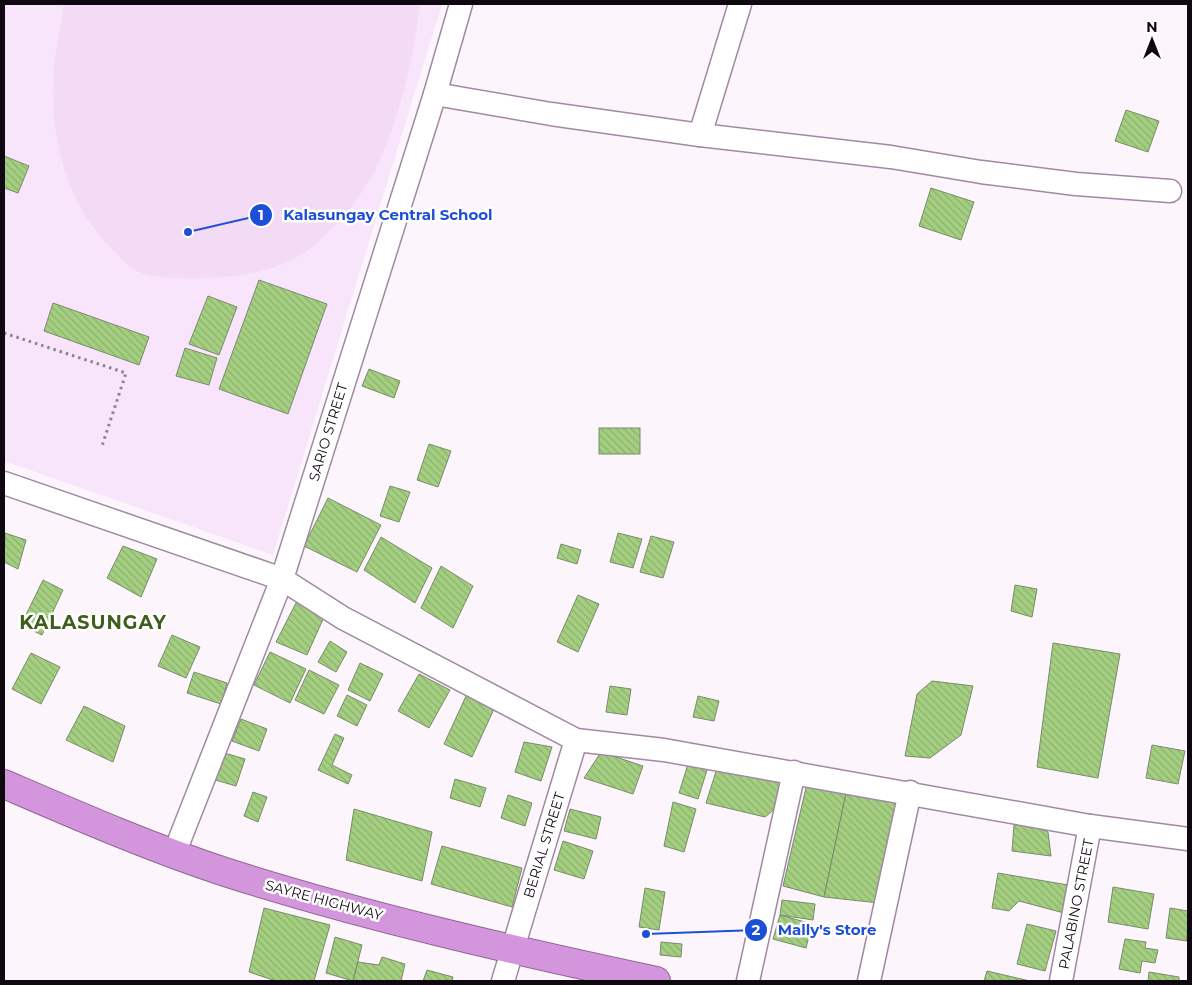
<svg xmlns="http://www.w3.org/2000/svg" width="1192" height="985" viewBox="0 0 1192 985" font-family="Montserrat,sans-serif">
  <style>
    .built { fill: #f8e5fb }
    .park { fill: #f3dbf6 }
    .building { fill: url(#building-back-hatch); stroke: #7a8b6c }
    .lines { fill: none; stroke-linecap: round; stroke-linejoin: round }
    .street-casing { stroke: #a189a4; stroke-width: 25 }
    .highway-casing { stroke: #8f6495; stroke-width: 30 }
    .path { stroke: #8b848c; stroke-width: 3; stroke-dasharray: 2.5 4; stroke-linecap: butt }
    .street { stroke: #fff; stroke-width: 22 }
    .highway { stroke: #d396dc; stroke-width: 28 }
    .labels { text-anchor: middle; stroke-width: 5; stroke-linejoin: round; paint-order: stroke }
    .street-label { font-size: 14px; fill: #100811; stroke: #fff }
    .district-label { font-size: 19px; font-weight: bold; letter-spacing: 1px; fill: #3e5e1d; stroke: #fff }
    .leader { fill: none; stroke: #1d4ed8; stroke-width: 2 }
    .callout-dot { fill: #1d4ed8; stroke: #fff; stroke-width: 2 }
    .mark-label { font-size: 15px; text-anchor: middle; font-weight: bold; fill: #fff }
    .callout-label { font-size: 15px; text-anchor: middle; font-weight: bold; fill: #1d4ed8; stroke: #fff; stroke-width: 5; stroke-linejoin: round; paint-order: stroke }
  </style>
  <defs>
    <pattern id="building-back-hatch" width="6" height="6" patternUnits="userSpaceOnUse" patternTransform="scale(1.25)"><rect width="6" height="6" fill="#a4cf80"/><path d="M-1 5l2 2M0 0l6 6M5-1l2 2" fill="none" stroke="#8cb06e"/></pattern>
  </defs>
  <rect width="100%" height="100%" fill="#fcf6fc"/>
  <polygon class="built" points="4,4 442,4 273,555 4,461"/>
  <path class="park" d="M64,4h356c-6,52 -19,108 -40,156 -13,31 -40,62 -64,84 -30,26 -72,33 -109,34 -19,1 -58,1 -74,-9 -8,-5 -15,-15 -22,-21 -46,-45 -63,-118 -57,-181 2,-21 7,-42 10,-63z"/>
  <g class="building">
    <polygon points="1126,110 1159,121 1148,152 1115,141"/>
    <polygon points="4,156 29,166 18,193 4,188"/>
    <polygon points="931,188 974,202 961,240 919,226"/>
    <polygon points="259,280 327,304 288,414 219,389"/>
    <polygon points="208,296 237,307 219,355 189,344"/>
    <polygon points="53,303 149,337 139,365 44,331"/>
    <polygon points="185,348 217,358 209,385 176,376"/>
    <polygon points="369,369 400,381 394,398 362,386"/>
    <rect x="599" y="428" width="41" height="26"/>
    <polygon points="429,444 451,451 438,487 417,480"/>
    <polygon points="390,486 410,492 399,522 380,516"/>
    <polygon points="328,498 381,525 357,572 304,546"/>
    <polygon points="5,533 26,540 18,569 4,562"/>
    <polygon points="618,533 642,539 633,568 610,562"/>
    <polygon points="651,536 674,542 663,578 640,572"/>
    <polygon points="381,537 432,568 415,603 364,570"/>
    <polygon points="561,544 581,550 577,564 557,558"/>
    <polygon points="123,546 157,559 141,597 107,578"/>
    <polygon points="441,566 473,586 453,628 421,608"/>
    <polygon points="43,580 63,590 42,635 21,625"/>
    <polygon points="1015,585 1037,589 1032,617 1011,611"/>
    <polygon points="578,595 599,604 578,652 557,642"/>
    <polygon points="297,601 324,617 307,655 276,642"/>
    <polygon points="172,635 200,647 186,678 158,666"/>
    <polygon points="330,641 347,652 336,672 318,662"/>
    <polygon points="1053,643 1120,654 1098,778 1037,767"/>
    <polygon points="270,652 306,669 290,703 254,685"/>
    <polygon points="31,653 60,667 41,704 12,689"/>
    <polygon points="360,663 383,674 370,701 348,690"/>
    <polygon points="309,670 339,685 324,714 295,700"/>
    <polygon points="194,672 227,683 221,704 187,693"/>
    <polygon points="419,674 450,690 429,728 398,711"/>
    <polygon points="932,681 973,686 961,735 930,758 905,756 917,694"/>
    <polygon points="610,686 631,689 627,715 606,712"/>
    <polygon points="347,695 367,705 357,726 337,716"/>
    <polygon points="466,696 494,709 472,757 444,744"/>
    <polygon points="698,696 719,701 714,721 693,717"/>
    <polygon points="84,706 125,726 113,762 66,740"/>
    <polygon points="241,719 267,729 259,751 232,741"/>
    <polygon points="335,734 344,738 332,765 352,775 348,784 318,770"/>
    <polygon points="524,742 552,747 541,781 515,772"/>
    <polygon points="1152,745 1185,751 1178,784 1146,778"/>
    <polygon points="221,752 245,759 236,786 212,779"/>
    <polygon points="601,752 643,766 633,794 584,778"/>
    <polygon points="720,759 785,774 781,804 765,817 706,803"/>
    <polygon points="688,764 707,770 698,799 679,793"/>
    <polygon points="809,775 848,784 824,897 783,886"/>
    <polygon points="455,779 486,788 480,807 450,798"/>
    <polygon points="848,784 898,794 879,903 824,897"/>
    <polygon points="253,792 267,797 258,822 244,816"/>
    <polygon points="508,795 532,803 525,826 501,818"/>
    <polygon points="673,802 696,809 684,852 664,846"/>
    <polygon points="354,809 432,832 422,881 346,860"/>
    <polygon points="570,809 601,817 596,839 564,831"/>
    <polygon points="1014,825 1034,826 1048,832 1051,856 1012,851"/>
    <polygon points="563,841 593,851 584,879 554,870"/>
    <polygon points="442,846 522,868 512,907 431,884"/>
    <polygon points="998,873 1068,885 1064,913 1019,901 1009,911 992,908"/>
    <polygon points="1113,887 1154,894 1148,929 1108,922"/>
    <polygon points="645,888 665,892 659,930 639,927"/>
    <polygon points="782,900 815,904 813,920 780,915"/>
    <polygon points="264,908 330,925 314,981 276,981 249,972"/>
    <polygon points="1170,908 1188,911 1187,941 1166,938"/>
    <polygon points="780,915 812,924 806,948 773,939"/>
    <polygon points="1027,924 1056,931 1045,971 1017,964"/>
    <polygon points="335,937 362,945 353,981 326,973"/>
    <polygon points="1125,939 1146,942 1145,948 1158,950 1155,963 1142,961 1140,973 1119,969"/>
    <polygon points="661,942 682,944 681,957 660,955"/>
    <polygon points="382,957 405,964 401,981 353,981 358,962 379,965"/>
    <polygon points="427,970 453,977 452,981 423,981"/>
    <polygon points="987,971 1030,981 984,981"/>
    <polygon points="1149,972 1179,977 1179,981 1148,981"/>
  </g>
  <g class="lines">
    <defs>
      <g id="street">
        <polyline points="435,94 551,114 700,135 891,157 981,172 1076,184 1170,191"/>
        <polyline points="700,135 740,4"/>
        <polyline points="4,483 282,579 343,618 576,740 664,750 1090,826 1188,839"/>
        <polyline points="174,854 282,579 435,94 461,4"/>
        <polyline points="503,981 576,740"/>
        <polyline points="748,981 794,772"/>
        <polyline points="869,981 910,792"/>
        <polyline points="1061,981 1090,826"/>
      </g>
      <path id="highway" d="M4,784c72,31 145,63 221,88 141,45 286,78 431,109"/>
    </defs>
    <use href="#street" class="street-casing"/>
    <use href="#highway" class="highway-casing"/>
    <polyline class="path" points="4,333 126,373 102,446"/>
    <use href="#street" class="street"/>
    <use href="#highway" class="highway"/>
  </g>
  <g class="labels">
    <g class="street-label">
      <text transform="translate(328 432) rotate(-73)" y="5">SARIO STREET</text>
      <text transform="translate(544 845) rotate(-73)" y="5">BERIAL STREET</text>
      <text transform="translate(324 900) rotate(15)" y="5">SAYRE HIGHWAY</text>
      <text transform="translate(1076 904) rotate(-79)" y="5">PALABINO STREET</text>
    </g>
    <g class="district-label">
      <text x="93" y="629">KALASUNGAY</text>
    </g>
  </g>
  <path class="leader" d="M188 232L261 215M646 934L756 930"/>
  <g class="callout-dot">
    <circle cx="188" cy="232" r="5"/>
    <circle cx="646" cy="934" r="5"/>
    <circle cx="261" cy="215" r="12"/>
    <circle cx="756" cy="930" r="12"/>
  </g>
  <g class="mark-label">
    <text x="261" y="220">1</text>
    <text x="756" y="935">2</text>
  </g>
  <g class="callout-label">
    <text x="388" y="220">Kalasungay Central School</text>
    <text x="827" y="935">Mally's Store</text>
  </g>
  <rect width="1192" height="985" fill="none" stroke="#100811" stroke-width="10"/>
  <g transform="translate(1152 40)" stroke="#ffffff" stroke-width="4" paint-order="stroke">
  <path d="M0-4L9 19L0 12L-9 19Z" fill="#100811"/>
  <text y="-8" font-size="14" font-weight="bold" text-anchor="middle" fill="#100811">N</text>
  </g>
</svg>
